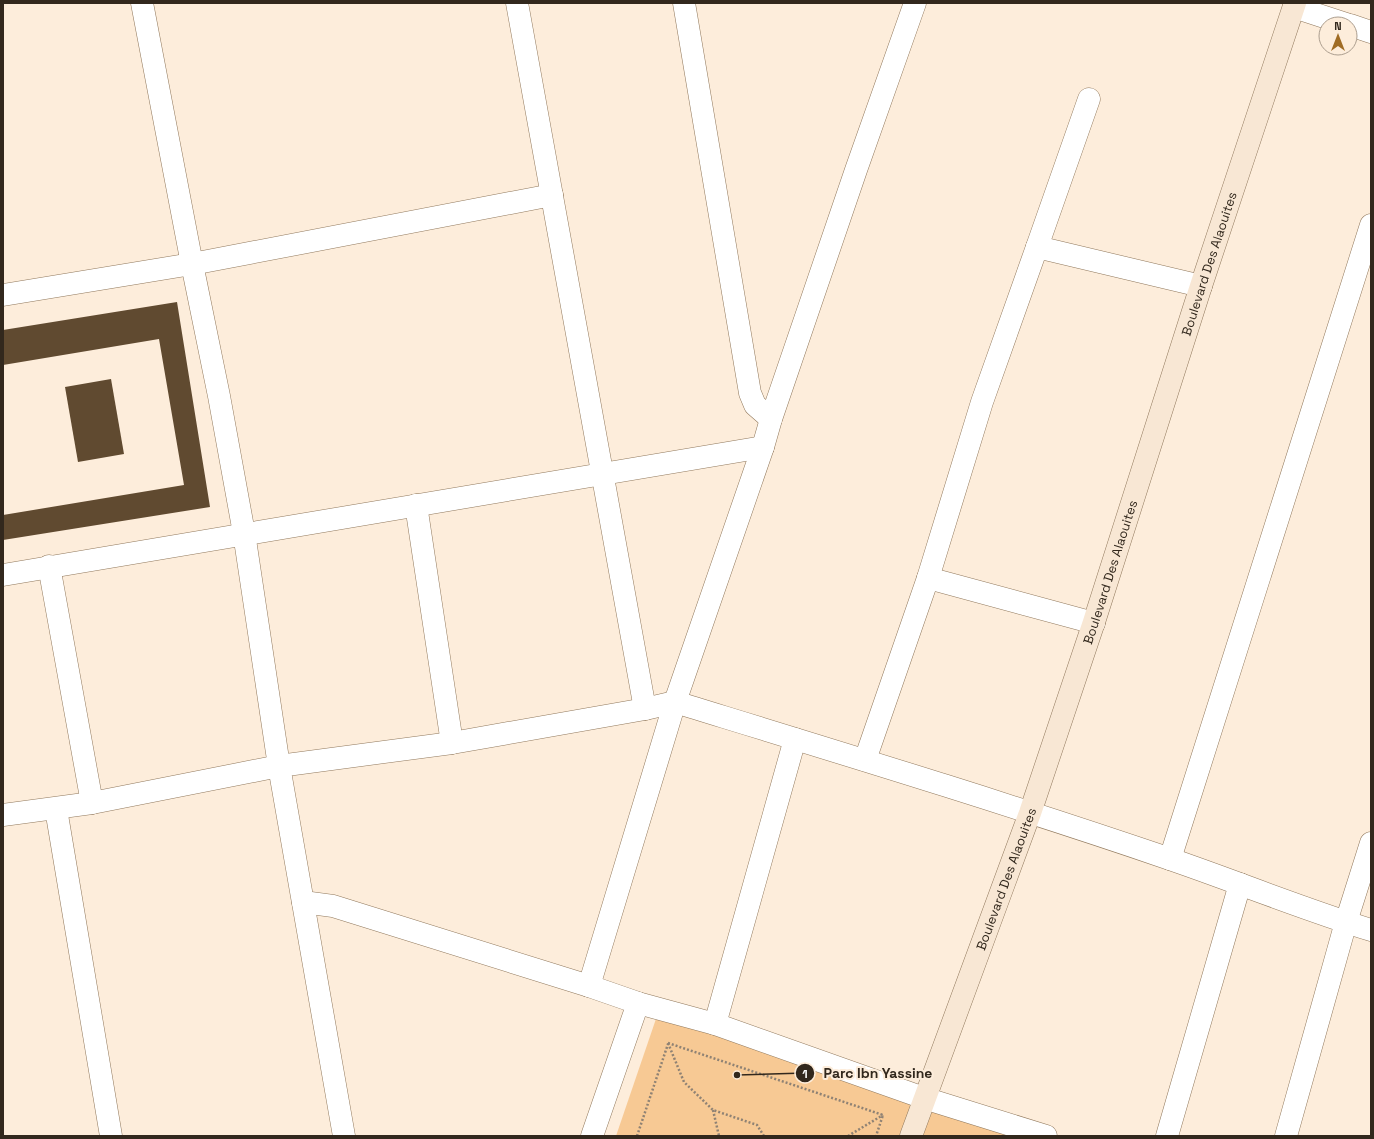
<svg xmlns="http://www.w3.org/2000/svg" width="1374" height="1139" viewBox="0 0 1374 1139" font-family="'Space Grotesk',sans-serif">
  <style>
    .green { fill: #f7c994 }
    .building { fill: #604a30 }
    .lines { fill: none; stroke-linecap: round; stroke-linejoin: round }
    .minor-casing { stroke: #91795d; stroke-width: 23 }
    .tertiary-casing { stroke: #91795d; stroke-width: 23 }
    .secondary-casing { stroke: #91795d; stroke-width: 23 }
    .path { stroke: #8f8274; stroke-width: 2.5; stroke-dasharray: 2 2; stroke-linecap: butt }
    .minor { stroke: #fff; stroke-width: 22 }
    .tertiary { stroke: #fff; stroke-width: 22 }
    .secondary { stroke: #f8e7d4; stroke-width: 22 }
    .labels { text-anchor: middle; stroke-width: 4; stroke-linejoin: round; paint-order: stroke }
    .street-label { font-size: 13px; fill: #32281d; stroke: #fdeddb }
    .leader { fill: none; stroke: #32281d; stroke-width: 1.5 }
    .callout-dot { fill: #32281d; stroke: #fdeddb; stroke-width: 1.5 }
    .mark-label { font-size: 12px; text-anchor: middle; font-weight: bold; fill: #fff }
    .callout-label { font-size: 14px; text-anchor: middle; font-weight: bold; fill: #32281d; stroke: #fdeddb; stroke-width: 4; stroke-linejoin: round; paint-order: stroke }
  </style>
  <rect width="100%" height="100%" fill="#fdeddb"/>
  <polygon class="green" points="658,1013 1018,1136 616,1136"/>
  <g class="building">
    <polygon points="177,302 210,507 3,540 3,515 184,485 159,339 3,365 3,330"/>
    <polygon points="111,379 124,454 78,462 65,387"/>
  </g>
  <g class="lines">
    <defs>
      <g id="minor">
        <polyline points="142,3 192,264 219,396 244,533 279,766 344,1136"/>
        <polyline points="517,3 645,709"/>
        <polyline points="684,3 750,393 755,405 771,419"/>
        <polyline points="1037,247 1089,99"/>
        <polyline points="3,295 192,264 552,195"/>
        <polyline points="416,505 452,743"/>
        <polyline points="49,566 92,803"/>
        <polyline points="3,575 763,447"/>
        <polyline points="928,578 1094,623"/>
        <polyline points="865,760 928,578 982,402 1037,247 1201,286"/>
        <polyline points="56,809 111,1136"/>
        <path d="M3,815l89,-12 187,-37 173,-23 193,-34 30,-7c166,51 331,101 495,157 67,23 133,50 201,71"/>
        <polyline points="1170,859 1371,225"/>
        <polyline points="303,902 333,906 589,986 638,1003 715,1024 924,1098 1046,1136"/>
        <polyline points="589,986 675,702 763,447 771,419 856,170 915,3"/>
        <polyline points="715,1024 795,739"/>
        <polyline points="592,1136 638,1003"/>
        <polyline points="1167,1136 1240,884"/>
        <polyline points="1286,1136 1346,922 1371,843"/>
      </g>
      <g id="tertiary">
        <polyline points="1294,7 1346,24"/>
        <polyline points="1350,25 1371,32"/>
      </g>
      <g id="secondary">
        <path id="s1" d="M911,1136l119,-323 64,-191 107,-336 94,-283"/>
      </g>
    </defs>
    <use href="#minor" class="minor-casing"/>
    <use href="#tertiary" class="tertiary-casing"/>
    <use href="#secondary" class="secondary-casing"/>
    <g class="path">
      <polyline points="668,1043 883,1115 876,1136"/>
      <polyline points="668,1043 684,1082 713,1110 757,1125 764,1136"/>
      <polyline points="713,1110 719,1136"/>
      <polyline points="637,1136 668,1044"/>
      <polyline points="848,1136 883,1115"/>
    </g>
    <use href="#minor" class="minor"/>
    <use href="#tertiary" class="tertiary"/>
    <use href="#secondary" class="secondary"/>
  </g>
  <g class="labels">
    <g class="street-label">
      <text dy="5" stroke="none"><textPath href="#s1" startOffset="922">Boulevard Des Alaouites</textPath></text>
      <text dy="5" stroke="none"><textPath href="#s1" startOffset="598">Boulevard Des Alaouites</textPath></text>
      <text dy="5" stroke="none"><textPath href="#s1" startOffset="274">Boulevard Des Alaouites</textPath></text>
    </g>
  </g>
  <path class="leader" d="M737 1075L805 1073"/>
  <g class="callout-dot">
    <circle cx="737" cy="1075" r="4"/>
    <circle cx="805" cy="1073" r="10"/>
  </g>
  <g class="mark-label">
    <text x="805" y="1078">1</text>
  </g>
  <g class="callout-label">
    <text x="878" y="1078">Parc Ibn Yassine</text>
  </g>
  <rect width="1374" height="1139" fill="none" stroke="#32281d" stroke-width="8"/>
  <g transform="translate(1338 36)"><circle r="19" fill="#fdeddb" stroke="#ac9e8f"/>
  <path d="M0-3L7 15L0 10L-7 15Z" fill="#a06c24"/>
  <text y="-6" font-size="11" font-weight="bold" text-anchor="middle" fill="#32281d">N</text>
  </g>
</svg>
